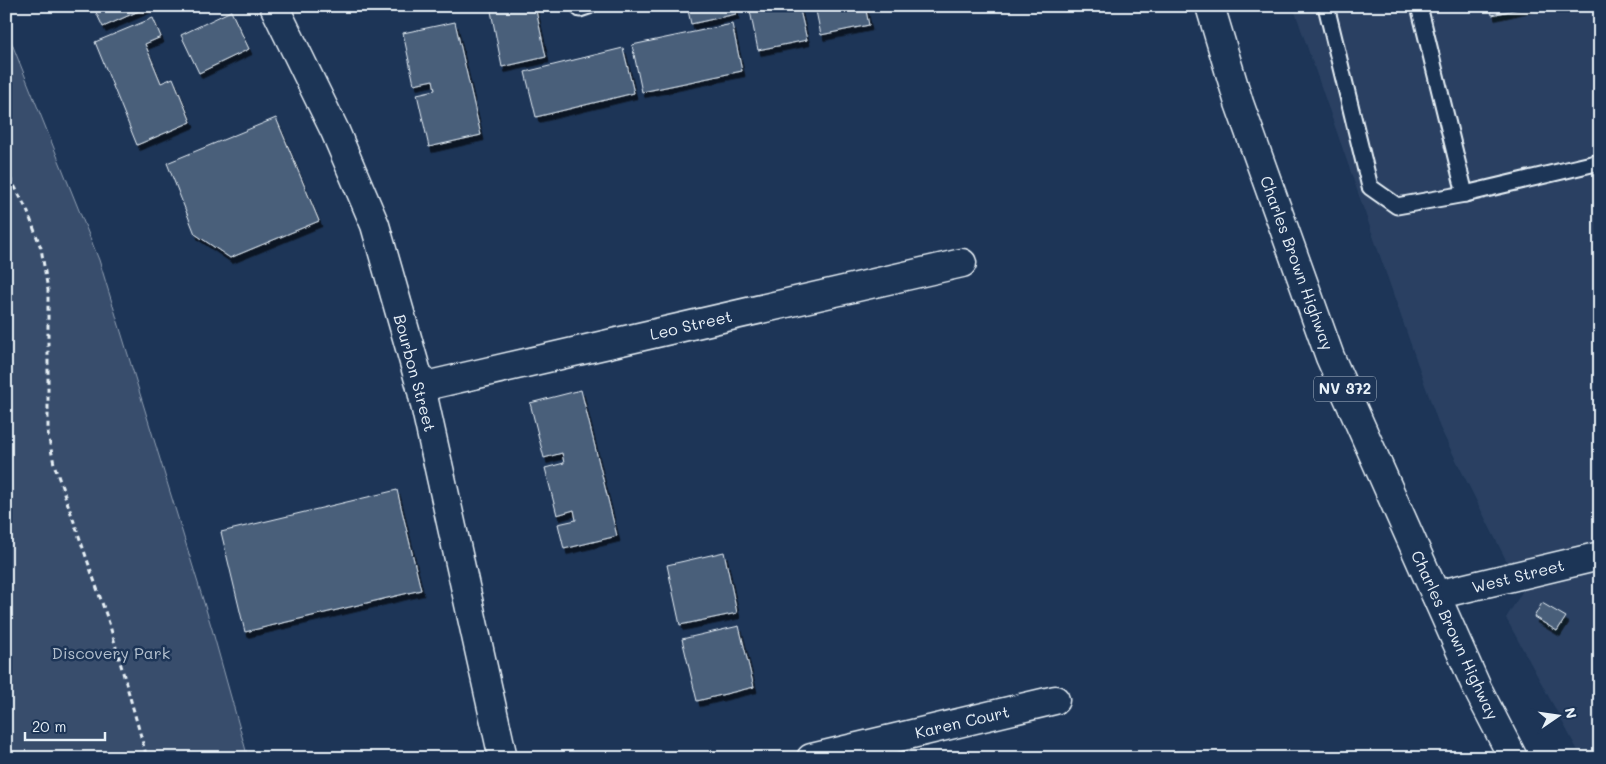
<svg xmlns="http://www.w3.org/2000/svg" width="1606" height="764" viewBox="0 0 1606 764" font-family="Mali,sans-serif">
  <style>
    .built { fill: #2a4162 }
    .green { fill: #374d6c; stroke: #909fb2 }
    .building { fill: #495e7a; stroke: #e8f1f8; filter: url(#shadow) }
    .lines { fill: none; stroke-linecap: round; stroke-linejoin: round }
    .service-casing { stroke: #e8f1f8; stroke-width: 19 }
    .minor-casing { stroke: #e8f1f8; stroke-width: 31 }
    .tertiary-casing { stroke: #e8f1f8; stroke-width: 31 }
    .primary-casing { stroke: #e8f1f8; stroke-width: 31 }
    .path { stroke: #e8f1f8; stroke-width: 3; stroke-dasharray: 5 4; stroke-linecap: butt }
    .service { stroke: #1d3557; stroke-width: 15 }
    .minor { stroke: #1d3557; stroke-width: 28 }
    .tertiary { stroke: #1d3557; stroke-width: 28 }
    .primary { stroke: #1d3557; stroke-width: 28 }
    .labels { text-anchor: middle; stroke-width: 5; stroke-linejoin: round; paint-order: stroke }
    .shield { fill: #1d3557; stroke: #abb9c8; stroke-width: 1 }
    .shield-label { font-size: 15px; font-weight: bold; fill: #e8f1f8 }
    .street-label { font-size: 16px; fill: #e8f1f8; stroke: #1d3557 }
    .park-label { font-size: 16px; fill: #b3c0ce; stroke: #1d3557 }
  </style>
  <defs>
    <filter id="shadow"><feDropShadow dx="3" dy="5.5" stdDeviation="0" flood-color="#0009"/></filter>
  </defs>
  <rect width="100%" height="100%" fill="#1d3557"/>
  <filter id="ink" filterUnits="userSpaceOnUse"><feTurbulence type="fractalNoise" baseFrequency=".02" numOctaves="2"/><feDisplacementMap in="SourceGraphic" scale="10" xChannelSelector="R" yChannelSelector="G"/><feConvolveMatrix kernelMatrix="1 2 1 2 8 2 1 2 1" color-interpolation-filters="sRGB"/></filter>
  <g filter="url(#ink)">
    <polygon class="built" points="1293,6 1600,6 1600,758 1582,758 1506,618 1522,592 1440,428"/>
    <polygon class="green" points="6,29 99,260 212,629 248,758 6,758"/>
    <g class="building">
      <polygon points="93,6 150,6 103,27"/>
      <polygon points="490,6 535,6 546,57 502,67"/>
      <polygon points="687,6 735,6 736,14 691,24"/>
      <polygon points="749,6 799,6 807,40 758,50"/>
      <polygon points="815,6 865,6 869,25 821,35"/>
      <polygon points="1490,6 1531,6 1492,15"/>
      <polygon points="231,11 249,49 199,73 181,35"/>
      <polygon points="153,18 161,37 145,44 161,83 173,78 191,122 137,145 95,42"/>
      <polygon points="455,22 481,135 429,147 417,94 435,90 433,80 414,84 403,33"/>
      <polygon points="732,24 742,71 642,92 632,45"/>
      <polygon points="623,48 634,93 536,117 525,72"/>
      <polygon points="276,118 319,221 230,258 195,234 167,163"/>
      <polygon points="581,390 617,536 564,549 558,524 576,520 574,510 557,515 545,468 564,463 562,453 544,458 530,403"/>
      <polygon points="397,490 421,590 245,632 221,532"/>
      <polygon points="724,552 737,613 680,625 667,565"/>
      <polygon points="1542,603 1566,617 1557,631 1534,617"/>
      <polygon points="739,626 754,687 697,701 682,639"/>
      <polygon points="1137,753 1138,758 1117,758"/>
    </g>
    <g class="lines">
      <defs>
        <g id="service">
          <polyline points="579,6 580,9 589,6"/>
          <polyline points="1326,6 1370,187 1397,206 1465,194 1600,162"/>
          <polyline points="1419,6 1465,194"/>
        </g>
        <g id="minor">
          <polyline points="274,6 335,131 375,225 421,387 503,758"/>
          <polyline points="421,387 962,263"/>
          <polyline points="811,758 1055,700"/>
        </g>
        <polyline id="tertiary" points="1436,595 1600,556"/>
        <polyline id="primary" points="1210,6 1239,103 1330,357 1477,688 1513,758"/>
      </defs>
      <use href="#service" class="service-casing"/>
      <use href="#minor" class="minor-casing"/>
      <use href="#tertiary" class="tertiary-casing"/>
      <use href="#primary" class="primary-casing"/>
      <polyline class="path" points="6,170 27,210 41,248 48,290 48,434 54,464 110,626 147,758"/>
      <use href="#service" class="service"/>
      <use href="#minor" class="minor"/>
      <use href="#tertiary" class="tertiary"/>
      <use href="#primary" class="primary"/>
    </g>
  </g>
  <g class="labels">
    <rect class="shield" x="1314" y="376.5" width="62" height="25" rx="4"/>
    <g class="shield-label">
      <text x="1345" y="394">NV 372</text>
    </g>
    <g class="street-label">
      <text transform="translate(1297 263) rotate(70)" y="6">Charles Brown Highway</text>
      <text transform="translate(691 325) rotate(-13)" y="6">Leo Street</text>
      <text transform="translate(415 373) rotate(75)" y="6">Bourbon Street</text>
      <text transform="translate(1518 576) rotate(-14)" y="6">West Street</text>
      <text transform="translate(1455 635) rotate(65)" y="6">Charles Brown Highway</text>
      <text transform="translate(962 722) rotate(-13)" y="6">Karen Court</text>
    </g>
    <g class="park-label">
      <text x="111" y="659">Discovery Park</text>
    </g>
  </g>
  <rect width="1606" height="764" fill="none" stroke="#1d3557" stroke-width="25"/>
  <rect x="12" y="12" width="1581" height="739" fill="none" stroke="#e8f1f8" stroke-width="2" filter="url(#ink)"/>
  <g transform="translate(1558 716) rotate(77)" stroke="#1d3557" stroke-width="4" paint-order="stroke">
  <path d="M0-4L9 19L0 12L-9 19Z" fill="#e8f1f8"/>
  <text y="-8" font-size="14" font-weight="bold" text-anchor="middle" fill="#e8f1f8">N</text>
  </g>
  <path d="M25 732v8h80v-8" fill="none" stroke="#e8f1f8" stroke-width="2.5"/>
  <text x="32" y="732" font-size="15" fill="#e8f1f8" stroke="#1d3557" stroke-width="4" paint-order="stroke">20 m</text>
</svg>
